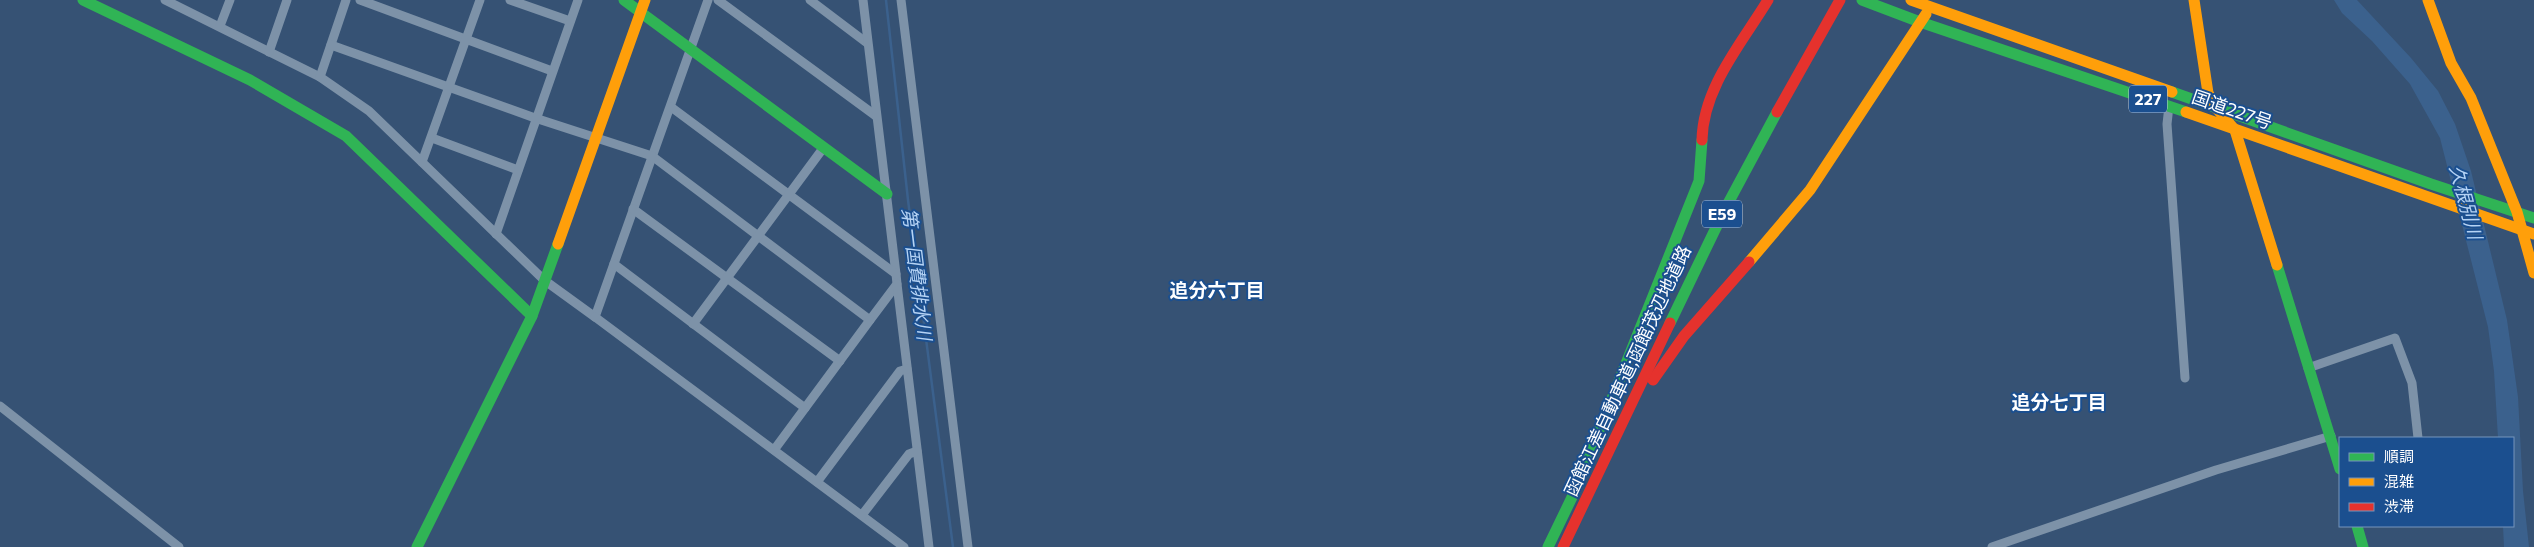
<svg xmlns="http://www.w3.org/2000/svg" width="2534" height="547" viewBox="0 0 2534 547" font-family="Commissioner,'Noto Sans JP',sans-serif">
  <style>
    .water { fill: #3b618d }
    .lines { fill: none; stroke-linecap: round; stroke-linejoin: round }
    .stream { stroke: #3b618d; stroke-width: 2.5 }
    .street { stroke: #7d92a8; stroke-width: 9 }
    .fast { stroke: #30b455; stroke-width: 11 }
    .slow { stroke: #ff9f0a; stroke-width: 11 }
    .jam { stroke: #e5322d; stroke-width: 11 }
    .labels { text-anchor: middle; stroke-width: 4; stroke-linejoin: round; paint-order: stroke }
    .shield { fill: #1b4f8f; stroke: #bbcadd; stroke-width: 1 }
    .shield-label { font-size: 16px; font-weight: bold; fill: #fff }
    .street-label { font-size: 18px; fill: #fff; stroke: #1b4f8f }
    .water-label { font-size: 19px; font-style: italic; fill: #b5d3f5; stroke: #1b4f8f }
    .neighbourhood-label { font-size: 19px; font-weight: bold; fill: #fff; stroke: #1b4f8f }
  </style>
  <rect width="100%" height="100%" fill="#365274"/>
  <polygon class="water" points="2334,0 2357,0 2411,58 2438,91 2455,124 2471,171 2507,320 2518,397 2523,491 2529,547 2504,547 2503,526 2513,526 2513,438 2498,438 2494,371 2488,327 2440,138 2410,84 2372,41 2342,13"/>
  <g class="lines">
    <polyline class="stream" points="886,0 908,200 953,547"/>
    <g class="street">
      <polyline points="165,0 320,77"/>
      <polyline points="346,0 320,77 369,111 544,280 595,317 708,0"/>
      <polyline points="360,0 552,71"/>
      <polyline points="510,0 570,21"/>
      <polyline points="718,0 876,116"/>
      <polyline points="810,0 867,43"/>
      <polyline points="901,0 968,547"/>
      <polyline points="220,26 230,0"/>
      <polyline points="331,45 535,118 652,156 870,320 897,284 896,274 863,0"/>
      <polyline points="269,52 287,0"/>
      <polyline points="2169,106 2167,124 2185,378"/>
      <polyline points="671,107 896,274"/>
      <polyline points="432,138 518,170"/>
      <polyline points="422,162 480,0"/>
      <polyline points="633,209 840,361"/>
      <polyline points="496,234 578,0"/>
      <polyline points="614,264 805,408"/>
      <polyline points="897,284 929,547"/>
      <polyline points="595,317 904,547"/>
      <polyline points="693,324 824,147"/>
      <polyline points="2308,368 2395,338 2412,383 2418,438"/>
      <polyline points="0,406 179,547"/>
      <polyline points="774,450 870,320"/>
      <polyline points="817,482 900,371 907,369"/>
      <polyline points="862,515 909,454 917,451"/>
      <polyline points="1992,547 2216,470 2331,436"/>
    </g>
    <g class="fast">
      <polyline points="83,0 250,80 346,136 532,316"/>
      <polyline points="624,0 887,194"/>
      <polyline points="1862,0 1920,22 2186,112"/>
      <polyline points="2172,92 2431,184 2534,218"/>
      <polyline points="2277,265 2340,469"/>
      <polyline points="1670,323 1725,209 1777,112"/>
      <polyline points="2357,526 2363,547"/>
      <polyline points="417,547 532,316 558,244"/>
      <polyline points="1548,547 1575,491 1699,181 1702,140"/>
    </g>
    <g class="slow">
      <polyline points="1911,0 2172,92"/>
      <polyline points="2194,0 2208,93 2217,109 2235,130 2277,265"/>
      <polyline points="2428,0 2451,63 2471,98 2517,212 2534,273"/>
      <polyline points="2186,112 2534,234"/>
      <polyline points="558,244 645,0"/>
      <polyline points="1749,262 1810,190 1926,14"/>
    </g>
    <g class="jam">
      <polyline points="1777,112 1840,0"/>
      <path d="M1702,140c1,-53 40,-97 66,-140"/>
      <polyline points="1653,380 1684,336 1749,262"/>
      <polyline points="1563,547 1670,323"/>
    </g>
  </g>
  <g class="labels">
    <g class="shield">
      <rect x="2129" y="85.5" width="38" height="27" rx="4"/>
      <rect x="1702" y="200.5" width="40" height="27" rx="4"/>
    </g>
    <g class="shield-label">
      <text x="2148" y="105">227</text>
      <text x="1722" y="220">E59</text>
    </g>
    <g class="street-label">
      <text transform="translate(2232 110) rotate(19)" y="6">国道227号</text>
      <text transform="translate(1628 371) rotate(-65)" y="6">函館江差自動車道;函館茂辺地道路</text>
    </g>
    <g class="water-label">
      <text transform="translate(2466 202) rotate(75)" y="7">久根別川</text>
      <text transform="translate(917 274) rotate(83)" y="7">第一国費排水川</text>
    </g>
    <g class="neighbourhood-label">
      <text x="1217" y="297">追分六丁目</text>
      <text x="2059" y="409">追分七丁目</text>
    </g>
  </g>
  <rect x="2339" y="437" width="175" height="90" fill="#1b4f8f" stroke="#7695bc"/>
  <rect x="2349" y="453" width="25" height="8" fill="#30b455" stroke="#7695bc"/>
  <text x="2384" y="462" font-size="15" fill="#ffffff">順調</text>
  <rect x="2349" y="478" width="25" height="8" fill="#ff9f0a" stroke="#7695bc"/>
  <text x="2384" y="487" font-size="15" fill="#ffffff">混雑</text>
  <rect x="2349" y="503" width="25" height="8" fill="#e5322d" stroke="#7695bc"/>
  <text x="2384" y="512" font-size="15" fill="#ffffff">渋滞</text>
</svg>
